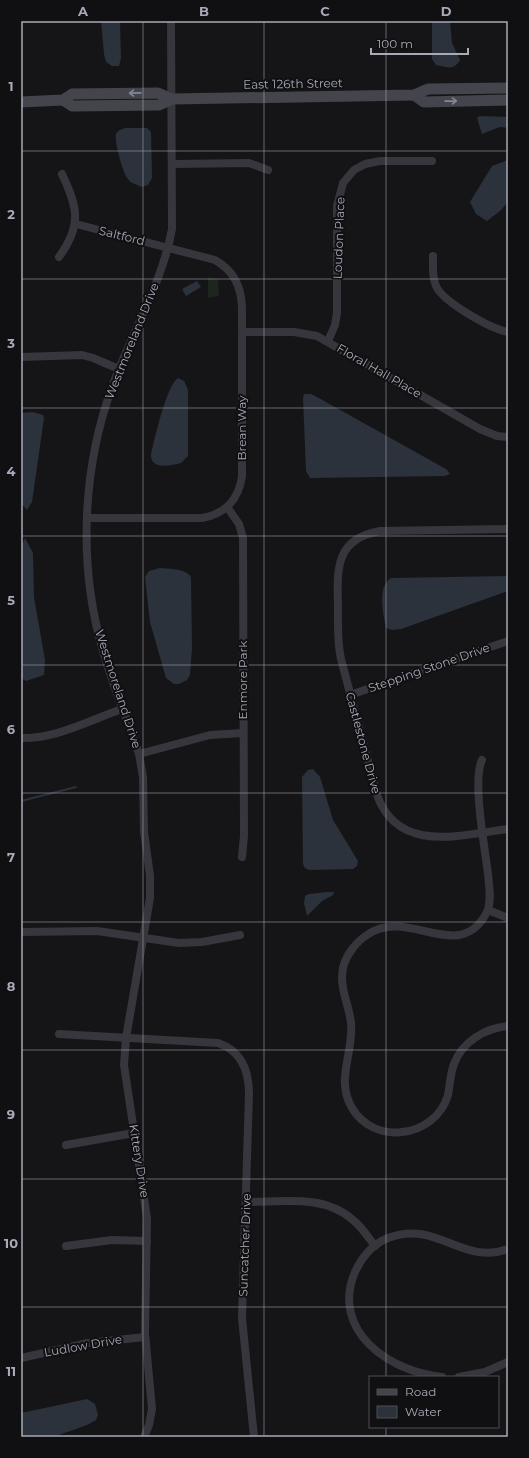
<svg xmlns="http://www.w3.org/2000/svg" width="529" height="1458" viewBox="0 0 529 1458" font-family="Montserrat,sans-serif">
  <style>
    .green { fill: #1d251e }
    .water { fill: #2b323b }
    .lines { fill: none; stroke-linecap: round; stroke-linejoin: round }
    .stream { stroke: #2b323b; stroke-width: 2 }
    .minor { stroke: #36363c; stroke-width: 8 }
    .secondary { stroke: #44454c; stroke-width: 11 }
    .oneway { stroke: #848792 }
    .grid { fill: none; stroke: #a7aab7; stroke-width: 1; stroke-opacity: 0.55 }
    .labels { text-anchor: middle; stroke-width: 4; stroke-linejoin: round; paint-order: stroke }
    .street-label { font-size: 12px; fill: #a7aab7; stroke: #101012 }
    .neatline { fill: none; stroke: #a7aab7; stroke-width: 1.5 }
    .grid-label { font-size: 13px; text-anchor: middle; font-weight: bold; fill: #a7aab7 }
  </style>
  <rect width="100%" height="100%" fill="#151517"/>
  <polygon class="green" points="210,277 218,279 219,296 208,298 208,278"/>
  <g class="water">
    <polygon points="101,21 120,21 121,58 119,66 112,66 106,62 104,54"/>
    <path d="M432,21h18l2,22 8,17c-6,11 -13,7 -24,5l-4,-6z"/>
    <polygon points="480,116 508,117 508,128 500,127 482,134 477,118"/>
    <path d="M126,128h21l4,4 1,46 -4,7 -7,2c-4,-3 -10,-3 -13,-8 -5,-5 -14,-38 -12,-45 2,-4 6,-5 10,-6z"/>
    <polygon points="508,160 508,202 500,211 487,221 476,214 470,202 492,166"/>
    <polygon points="197,281 201,287 186,296 182,289"/>
    <path d="M178,378l6,3 4,9v66l-7,7c-11,3 -31,7 -30,-9 3,-14 16,-70 27,-76z"/>
    <polygon points="304,394 311,394 317,397 446,469 450,474 445,476 310,478 306,471 303,398"/>
    <polygon points="33,412 43,415 44,418 32,502 27,510 21,503 21,413"/>
    <polygon points="25,538 33,553 34,597 45,660 44,675 26,681 21,678 21,547"/>
    <path d="M160,568c9,1 25,0 31,9l1,71 -2,27 -3,5 -8,4h-5l-8,-6 -16,-56 -5,-45 4,-6z"/>
    <path d="M508,576v15l-107,38 -9,1 -6,-2c-3,-14 -9,-42 5,-50z"/>
    <polygon points="313,769 320,777 333,820 358,861 357,866 353,869 309,870 305,868 303,864 302,777 308,770"/>
    <polygon points="327,892 334,892 333,895 322,901 307,916 304,903 305,896 309,894"/>
    <polygon points="87,1399 95,1404 98,1415 96,1420 87,1425 53,1437 21,1437 21,1413"/>
  </g>
  <g class="lines">
    <polyline class="stream" points="21,801 76,787"/>
    <g class="minor">
      <polyline points="173,164 249,163 268,170"/>
      <path d="M76,224l139,36c19,11 26,26 27,47v169c-3,23 -17,38 -40,42h-115"/>
      <path d="M433,256c0,10 -1,21 3,30 7,16 55,43 72,46"/>
      <path d="M59,257c23,-32 19,-49 3,-83"/>
      <polyline points="242,332 294,332 317,336 480,429 497,436 508,437"/>
      <polyline points="328,341 335,325 337,313 337,206 343,183 354,170 365,164 380,161 432,161"/>
      <polyline points="21,357 82,355 93,358 119,369"/>
      <polyline points="227,507 239,524 243,538 244,836 242,857"/>
      <path d="M508,529l-128,2c-45,8 -43,38 -42,75 0,18 -1,36 3,53l36,136c21,59 83,40 131,34"/>
      <polyline points="350,695 508,641"/>
      <path d="M21,738c35,1 69,-18 101,-29"/>
      <polyline points="139,754 210,735 243,733"/>
      <path d="M482,760c-10,20 3,88 6,114 1,11 4,27 -1,38 -28,54 -78,-6 -120,23 -11,7 -21,20 -24,33 -4,20 6,36 8,55 3,30 -16,56 1,85 10,17 30,27 50,24 21,-2 40,-16 46,-37 2,-10 2,-21 6,-31 8,-22 31,-36 54,-38"/>
      <polyline points="488,910 508,918"/>
      <polyline points="21,932 97,931 179,943 202,942 240,935"/>
      <path d="M59,1034l159,9c24,8 31,28 31,51l-7,224 12,119"/>
      <polyline points="66,1145 134,1133"/>
      <path d="M246,1202c35,0 78,-8 107,18 9,7 15,17 22,26"/>
      <polyline points="66,1246 112,1240 147,1241"/>
      <polyline points="21,1358 88,1343 145,1337"/>
      <path d="M442,1377c-52,-5 -112,-46 -87,-105 7,-15 18,-28 33,-34 49,-19 74,28 120,11"/>
      <polyline points="459,1377 485,1372 508,1362"/>
      <path d="M144,1437l5,-12 3,-16 -7,-76 2,-115 -23,-153 2,-27 24,-140v-22l-6,-44 -1,-55 -4,-23c-12,-35 -26,-68 -36,-103 -25,-85 -21,-181 9,-264 19,-53 50,-103 60,-158l-1,-208"/>
    </g>
    <g class="secondary">
      <polyline points="414,95 424,102 508,100"/>
      <polyline points="63,100 72,106 159,105 172,99 414,95 428,89 508,88"/>
      <polyline points="21,102 63,100 72,94 158,93 172,99"/>
    </g>
  </g>
  <defs><path id="oneway-shaft" d="M-6 0H5M1.5-3L5.5 0L1.5 3" fill="none" stroke-width="1.6" stroke-linecap="round" stroke-linejoin="round"/></defs>
  <g class="oneway">
    <use href="#oneway-shaft" transform="translate(135 93) rotate(179)"/>
    <use href="#oneway-shaft" transform="translate(451 101) rotate(-1)"/>
  </g>
  <path class="grid" d="M143,21v1416M264,21v1416M386,21v1356M21,151h487M21,279h487M21,408h487M21,536h487M21,665h487M21,793h487M21,922h487M21,1050h487M21,1179h487M21,1307h487M386,1427v10"/>
  <g class="labels">
    <g class="street-label">
      <text transform="translate(293 84) rotate(-1)" y="4">East 126th Street</text>
      <text transform="translate(122 236) rotate(14)" y="4">Saltford</text>
      <text transform="translate(339 238) rotate(-88)" y="4">Loudon Place</text>
      <text transform="translate(132 341) rotate(-68)" y="4">Westmoreland Drive</text>
      <text transform="translate(379 371) rotate(30)" y="4">Floral Hall Place</text>
      <text transform="translate(242 428) rotate(-90)" y="4">Brean Way</text>
      <text transform="translate(429 668) rotate(-19)" y="4">Stepping Stone Drive</text>
      <text transform="translate(243 680) rotate(-90)" y="4">Enmore Park</text>
      <text transform="translate(118 689) rotate(72)" y="4">Westmoreland Drive</text>
      <text transform="translate(363 743) rotate(75)" y="4">Castlestone Drive</text>
      <text transform="translate(139 1161) rotate(81)" y="4">Kittery Drive</text>
      <text transform="translate(245 1245) rotate(-88)" y="4">Suncatcher Drive</text>
      <text transform="translate(83 1346) rotate(-10)" y="4">Ludlow Drive</text>
    </g>
  </g>
  <rect width="529" height="1458" fill="none" stroke="#101012" stroke-width="44"/>
  <rect x="369" y="1376" width="130" height="52" fill="#101012" stroke="#4c4e54"/>
  <rect x="377" y="1389" width="20" height="6" fill="#44454c" stroke="#4c4e54"/>
  <text x="405" y="1396" font-size="12" fill="#a7aab7">Road</text>
  <rect x="377" y="1406" width="20" height="12" fill="#2b323b" stroke="#4c4e54"/>
  <text x="405" y="1416" font-size="12" fill="#a7aab7">Water</text>
  <path d="M371 48v6h97v-6" fill="none" stroke="#a7aab7" stroke-width="2"/>
  <text x="377" y="48" font-size="12" fill="#a7aab7" stroke="#101012" stroke-width="3" paint-order="stroke">100 m</text>
  <rect x="22" y="22" width="485" height="1414" class="neatline"/>
  <g class="grid-label">
    <text x="83" y="16">A</text>
    <text x="204" y="16">B</text>
    <text x="325" y="16">C</text>
    <text x="446" y="16">D</text>
    <text x="11" y="91">1</text>
    <text x="11" y="219">2</text>
    <text x="11" y="348">3</text>
    <text x="11" y="476">4</text>
    <text x="11" y="605">5</text>
    <text x="11" y="734">6</text>
    <text x="11" y="862">7</text>
    <text x="11" y="991">8</text>
    <text x="11" y="1119">9</text>
    <text x="11" y="1248">10</text>
    <text x="11" y="1376">11</text>
  </g>
</svg>
